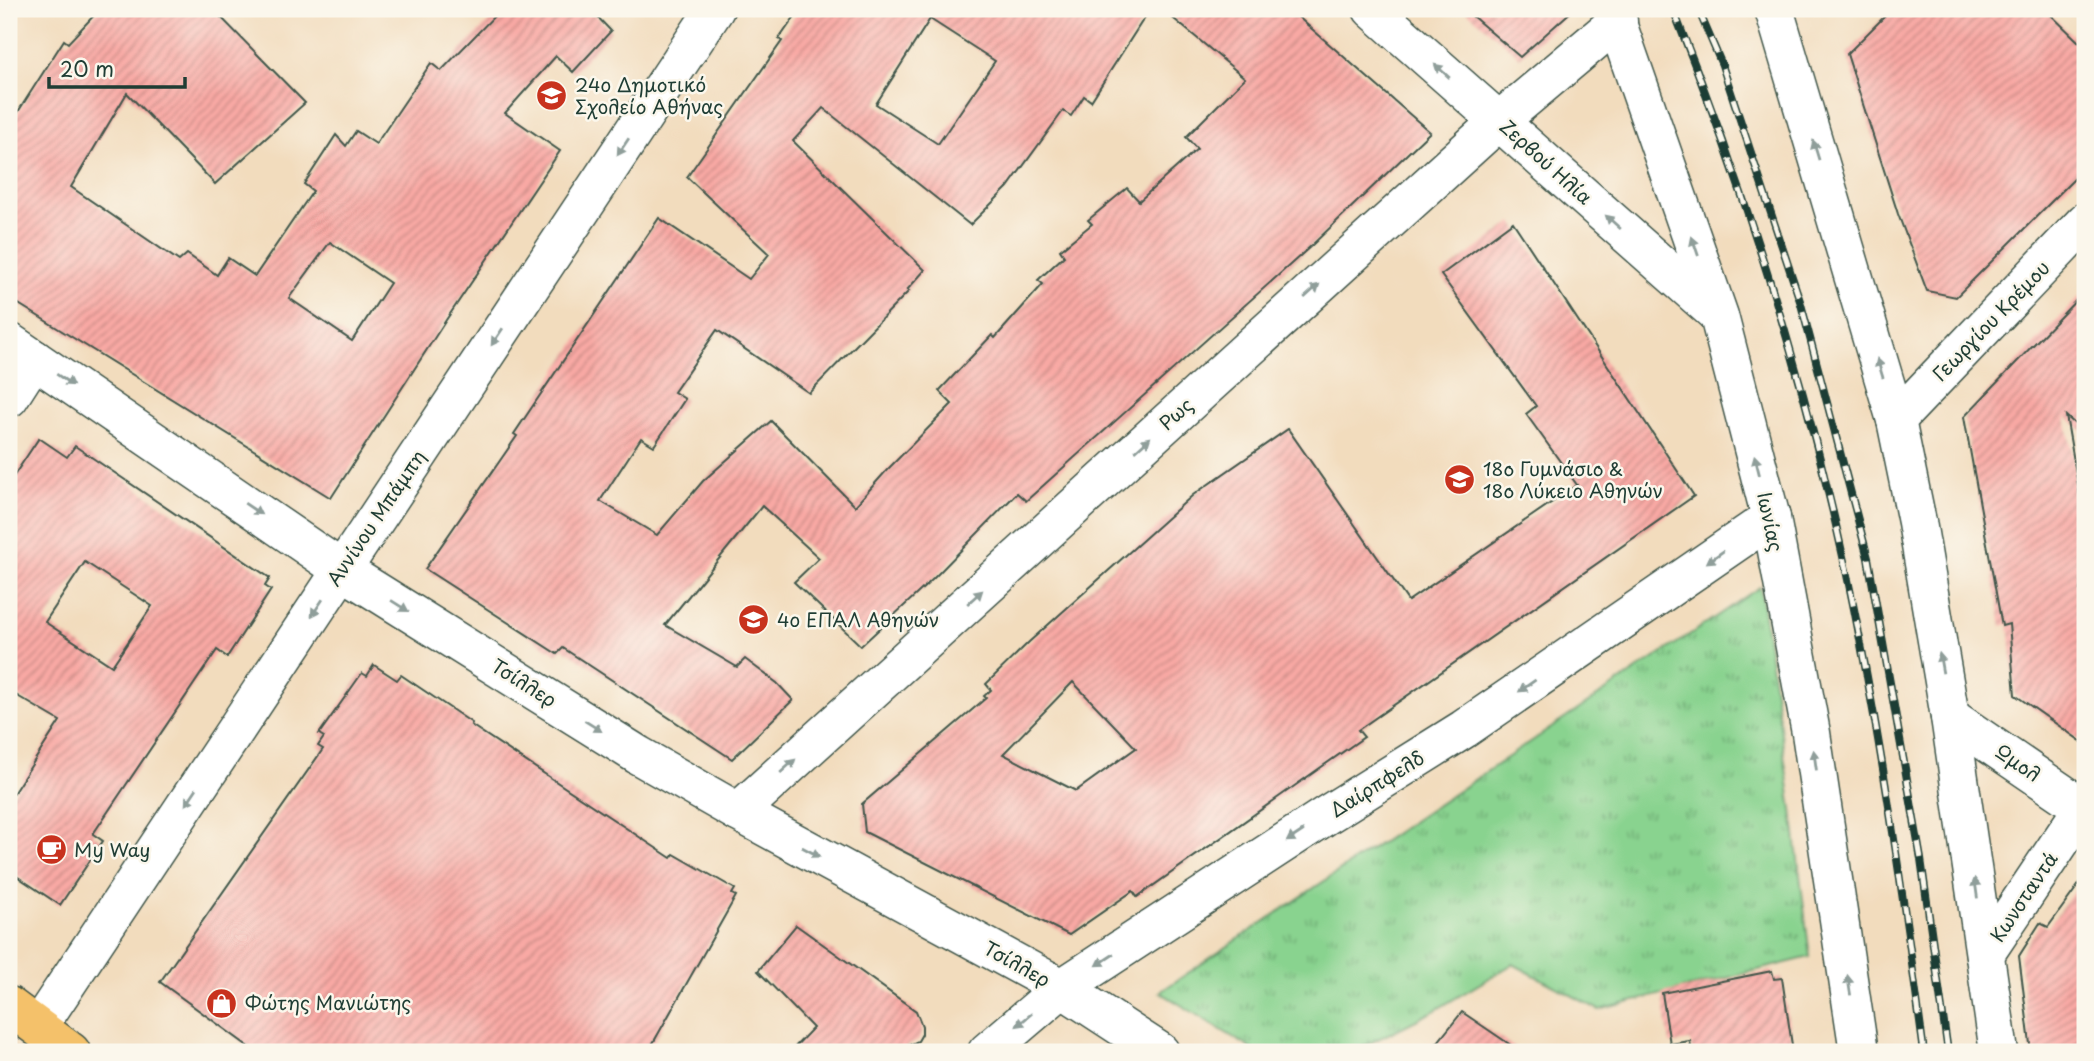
<svg xmlns="http://www.w3.org/2000/svg" width="2094" height="1061" viewBox="0 0 2094 1061" font-family="'Playpen Sans',sans-serif">
  <style>
    .park { fill: url(#park-tufts); stroke: #548862; stroke-width: 2 }
    .building { fill: url(#building-hatch); fill-rule: evenodd }
    .lines { fill: none; stroke-linecap: round; stroke-linejoin: round }
    .minor-casing { stroke: #3f5549; stroke-width: 41 }
    .major-casing { stroke: #3f5549; stroke-width: 41 }
    .minor { stroke: #fff; stroke-width: 38 }
    .major { stroke: #f4c16a; stroke-width: 38 }
    .rail-casing { stroke: #1f3d34; stroke-width: 8 }
    .rail { stroke: #fbf7ec; stroke-width: 5; stroke-dasharray: 16; stroke-linecap: butt }
    .oneway { fill: #8f9e9a }
    .labels { text-anchor: middle; stroke-width: 5; stroke-linejoin: round; paint-order: stroke }
    .poi-label { font-size: 19px; fill: #1f3d34; stroke: #fbf7ec; text-anchor: start }
    .street-label { font-size: 19px; fill: #1f3d34; stroke: #fbf7ec }
  </style>
  <defs>
    <pattern id="park-tufts" width="24" height="20" patternUnits="userSpaceOnUse" patternTransform="scale(1.75)"><rect width="24" height="20" fill="#89d38f"/><path d="M3 7l-1-3M5 7V3M7 7l1-3M15 17l-1-3M17 17v-4M19 17l1-3" fill="none" stroke="#6fac76"/></pattern>
    <pattern id="building-hatch" width="6" height="6" patternUnits="userSpaceOnUse" patternTransform="scale(1.75)"><rect width="6" height="6" fill="#f9a9a4"/><path d="M-1 1l2-2M0 6l6-6M5 7l2-2" fill="none" stroke="#c98b86"/></pattern>
  </defs>
  <rect width="100%" height="100%" fill="#fbf7ec"/>
  <filter id="ink" filterUnits="userSpaceOnUse"><feTurbulence type="fractalNoise" baseFrequency=".0143" numOctaves="2"/><feDisplacementMap in="SourceGraphic" scale="14" xChannelSelector="R" yChannelSelector="G"/><feConvolveMatrix kernelMatrix="1 2 1 2 8 2 1 2 1" color-interpolation-filters="sRGB"/></filter>
  <filter id="wash" filterUnits="userSpaceOnUse"><feTurbulence type="fractalNoise" baseFrequency=".00686" numOctaves="4" result="noise"/><feDisplacementMap in="SourceGraphic" scale="28" xChannelSelector="R" yChannelSelector="G"/><feGaussianBlur stdDeviation="1.57" result="paint"/><feColorMatrix in="noise" values="0 0 0 0 0 0 0 0 0 0 0 0 0 0 0 0 0 1.4 0 .05"/><feComposite in="paint" operator="in"/></filter>
  <g filter="url(#wash)">
    <rect width="100%" height="100%" fill="#f2dcbd"/>
    <polygon class="park" points="1760,587 1792,810 1810,957 1599,1010 1513,964 1432,1012 1362,1047 1356,1052 1257,1052 1160,992"/>
    <g id="blocks">
      <g class="building">
        <path d="M100,9h113l92,94 -90,81 -88,-91 -56,94 108,74 8,-7 30,21 11,-17 27,18 58,-85 -9,-7 32,-49 10,11 10,-15 20,13 55,-81 10,8 60,-62h89l21,22 -38,41 -17,-16 -51,57 55,38 -114,169 -115,178 -322,-200v-172l55,-86 4,3zM330,242l60,41 -38,58 -63,-43z"/>
        <path d="M800,9h350l-59,92 -7,-5 -13,20 -8,-5 -55,76 -38,38 -147,-117 -30,33 132,129 -18,20 2,1 -100,102 -92,-63 -43,62 11,7 -31,47 -13,-8 -41,63 57,34 46,-54 68,-60 84,85 32,-36 65,-66 -13,-13 53,-56 3,3 48,-54 -5,-4 26,-24 -4,-6 32,-26 -4,-4 39,-32 12,13 58,-52 -11,-12 59,-59 -83,-69h127l141,123 -119,114 -285,255 -9,-8 -84,86 -72,67 -67,-64 25,-24 -57,-52 -97,119 72,42 8,-8 32,24 16,17 -61,59 -169,-111 -6,6 -132,-85 92,-133 -3,-2 145,-216 90,61 20,-25 -82,-77 95,-136 -3,-2zM930,19l65,42 -57,83 -62,-40z"/>
        <polygon points="1464,9 1574,9 1520,57"/>
        <polygon points="1892,9 2045,9 2085,48 2085,168 1956,297 1927,291 1898,214 1847,54"/>
        <path d="M1513,222l181,274 -336,234 6,7 -227,160 -4,-6 -64,44 -204,-103 -3,-28 124,-106 -2,-2 7,-6 -5,-6 43,-42 164,-147 95,-66 120,172 169,-116 -51,-71 10,-8 -95,-131zM1073,682l63,66 -60,43 -73,-37z"/>
        <polygon points="2085,291 2085,433 2066,416 2085,524 2085,567 2080,590 2085,593 2085,744 2015,695 2009,624 2002,626 1964,417"/>
        <path d="M39,438l28,19 8,-11 195,132 -5,8 6,4 -44,67 -10,-7 -124,184 10,7 -43,64 -51,-34v-71l51,-79 -51,-30v-208zM85,562l67,44 -40,60 -67,-44z"/>
        <polygon points="374,665 397,680 401,675 472,723 471,725 671,858 674,854 735,889 732,894 736,896 648,1052 256,1052 160,982 323,749 318,746 324,737 319,734 362,673 367,676"/>
        <polygon points="2085,876 2085,1052 2031,1052 2019,956 2040,923 2048,927"/>
        <polygon points="796,925 916,1011 922,1026 922,1034 918,1041 896,1052 790,1052 813,1028 758,971"/>
        <polygon points="1772,971 1774,979 1782,978 1793,1052 1692,1052 1690,1041 1670,1044 1662,993"/>
        <polygon points="1462,1012 1521,1052 1430,1052"/>
      </g>
    </g>
  </g>
  <g filter="url(#ink)">
    <use href="#blocks" fill-opacity="0" stroke="#3f5549" stroke-width="2"/>
    <g class="lines">
      <defs>
        <g id="minor">
          <polyline points="1372,9 1717,314"/>
          <polyline points="1612,9 1719,316 1771,518 1811,733 1859,1052"/>
          <polyline points="1774,9 1896,420 1917,522 1950,717 1999,1052"/>
          <polyline points="9,342 342,570 638,755 738,812 1062,988 1160,1052"/>
          <polyline points="9,398 34,359"/>
          <polyline points="1896,420 2085,222"/>
          <polyline points="1950,717 2085,809"/>
          <polyline points="738,812 1499,121 1618,21"/>
          <polyline points="1985,954 2085,805"/>
          <polyline points="38,1027 715,9"/>
          <polyline points="987,1052 1062,988 1325,816 1464,729 1771,518"/>
        </g>
        <polyline id="major" points="9,1006 71,1052"/>
      </defs>
      <use href="#minor" class="minor-casing"/>
      <use href="#major" class="major-casing"/>
      <use href="#minor" class="minor"/>
      <use href="#major" class="major"/>
      <defs>
        <g id="rail">
          <path d="M1673,9c71,178 130,364 171,552 35,162 58,327 80,491"/>
          <polyline points="1698,9 1722,65 1801,304 1868,558 1921,859 1948,1052"/>
        </g>
      </defs>
      <use href="#rail" class="rail-casing"/>
      <use href="#rail" class="rail"/>
    </g>
    <defs><path id="oneway-solid" d="M-6-.8H1V-3.2L6.5 0L1 3.2V.8H-6Z" transform="scale(1.75)"/></defs>
    <g class="oneway">
      <use href="#oneway-solid" transform="translate(1442 71) rotate(-138)"/>
      <use href="#oneway-solid" transform="translate(623 147) rotate(124)"/>
      <use href="#oneway-solid" transform="translate(1816 150) rotate(-107)"/>
      <use href="#oneway-solid" transform="translate(1613 222) rotate(-138)"/>
      <use href="#oneway-solid" transform="translate(1695 246) rotate(-109)"/>
      <use href="#oneway-solid" transform="translate(1312 291) rotate(-42)"/>
      <use href="#oneway-solid" transform="translate(497 337) rotate(124)"/>
      <use href="#oneway-solid" transform="translate(1880 368) rotate(-107)"/>
      <use href="#oneway-solid" transform="translate(65 380) rotate(34)"/>
      <use href="#oneway-solid" transform="translate(1143 444) rotate(-42)"/>
      <use href="#oneway-solid" transform="translate(1757 465) rotate(-104)"/>
      <use href="#oneway-solid" transform="translate(253 509) rotate(34)"/>
      <use href="#oneway-solid" transform="translate(1715 557) rotate(145)"/>
      <use href="#oneway-solid" transform="translate(975 597) rotate(-42)"/>
      <use href="#oneway-solid" transform="translate(400 606) rotate(32)"/>
      <use href="#oneway-solid" transform="translate(317 608) rotate(124)"/>
      <use href="#oneway-solid" transform="translate(1941 663) rotate(-100)"/>
      <use href="#oneway-solid" transform="translate(1527 686) rotate(145)"/>
      <use href="#oneway-solid" transform="translate(593 726) rotate(32)"/>
      <use href="#oneway-solid" transform="translate(1815 760) rotate(-98)"/>
      <use href="#oneway-solid" transform="translate(788 766) rotate(-42)"/>
      <use href="#oneway-solid" transform="translate(191 797) rotate(124)"/>
      <use href="#oneway-solid" transform="translate(1295 836) rotate(147)"/>
      <use href="#oneway-solid" transform="translate(811 852) rotate(29)"/>
      <use href="#oneway-solid" transform="translate(1976 888) rotate(-98)"/>
      <use href="#oneway-solid" transform="translate(1105 960) rotate(147)"/>
      <use href="#oneway-solid" transform="translate(1849 985) rotate(-99)"/>
      <use href="#oneway-solid" transform="translate(1024 1020) rotate(140)"/>
    </g>
  </g>
  <defs>
    <symbol id="school-disc" viewBox="-11 -11 22 22"><circle r="9.5" fill="#c8321e" stroke="#fbf7ec"/><path d="M0-5L7-2L0 1L-7-2ZM-4 1L0 2.5L4 1V4Q0 6-4 4Z" fill="#fff"/></symbol>
    <symbol id="cafe-disc" viewBox="-11 -11 22 22"><circle r="9.5" fill="#c8321e" stroke="#fbf7ec"/><path d="M-5.5-4.5H6V0H3Q3 3.5 0 3.5H-2.5Q-5.5 3.5-5.5 0ZM3-3.2v2h1.7v-2ZM-6 4.5H4V6H-6Z" fill="#fff"/></symbol>
    <symbol id="shop-disc" viewBox="-11 -11 22 22"><circle r="9.5" fill="#c8321e" stroke="#fbf7ec"/><path d="M-5-2.5h2.3a2.7 3.5 0 0 1 5.4 0H5L5.5 6h-11ZM-1.5-2.5h3a1.5 2.3 0 0 0-3 0Z" fill="#fff"/></symbol>
  </defs>
  <g fill-rule="evenodd">
    <use href="#school-disc" x="534" y="78" width="35" height="35"/>
    <use href="#school-disc" x="1442" y="462" width="35" height="35"/>
    <use href="#school-disc" x="736" y="602" width="35" height="35"/>
    <use href="#cafe-disc" x="34" y="832" width="35" height="35"/>
    <use href="#shop-disc" x="204" y="986" width="35" height="35"/>
  </g>
  <g class="labels">
    <g class="poi-label">
      <text x="575" y="92">24ο Δημοτικό<tspan x="575" dy="22">Σχολείο Αθήνας</tspan></text>
      <text x="1483" y="476">18ο Γυμνάσιο &amp;<tspan x="1483" dy="22">18ο Λύκειο Αθηνών</tspan></text>
      <text x="777" y="627">4ο ΕΠΑΛ Αθηνών</text>
      <text x="74" y="857">My Way</text>
      <text x="245" y="1010">Φώτης Μανιώτης</text>
    </g>
    <g class="street-label">
      <text transform="translate(1546 162) rotate(42)" y="7">Ζερβού Ηλία</text>
      <text transform="translate(1991 321) rotate(-46)" y="7">Γεωργίου Κρέμου</text>
      <text transform="translate(1176 414) rotate(-42)" y="7">Ρως</text>
      <text transform="translate(376 518) rotate(-56)" y="7">Αννίνου Μπάμπη</text>
      <text transform="translate(1770 522) rotate(78)" y="7">Ιωνίας</text>
      <text transform="translate(524 683) rotate(32)" y="7">Τσίλλερ</text>
      <text transform="translate(2018 763) rotate(34)" y="7">Ωμολ</text>
      <text transform="translate(1377 784) rotate(-32)" y="7">Δαίρπφελδ</text>
      <text transform="translate(2024 897) rotate(-56)" y="7">Κωνσταντά</text>
      <text transform="translate(1017 964) rotate(29)" y="7">Τσίλλερ</text>
    </g>
  </g>
  <rect width="2094" height="1061" fill="none" stroke="#fbf7ec" stroke-width="35"/>
  <path d="M49 77v10h136v-10" fill="none" stroke="#1f3d34" stroke-width="3.5"/>
  <text x="60" y="77" font-size="21" fill="#1f3d34" stroke="#fbf7ec" stroke-width="5" paint-order="stroke">20 m</text>
</svg>
